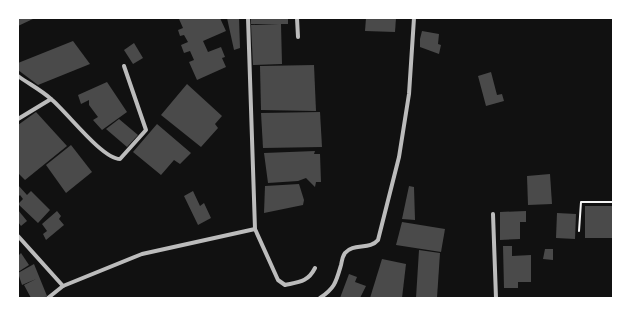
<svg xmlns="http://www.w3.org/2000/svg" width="631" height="316" viewBox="0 0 631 316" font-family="Commissioner,sans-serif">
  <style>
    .building { fill: #4a4a4a }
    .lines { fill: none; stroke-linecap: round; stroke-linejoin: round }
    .path { stroke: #f5f5f5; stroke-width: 2 }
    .minor { stroke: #bcbcbc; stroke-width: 4 }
  </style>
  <rect width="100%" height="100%" fill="#111"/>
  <g class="building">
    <polygon points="18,18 35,18 18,26"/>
    <polygon points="182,18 220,18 226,31 203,41 208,52 221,47 225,57 222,58 226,67 197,80 189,62 194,60 190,51 184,53 181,45 188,42 184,35 180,36 178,30 183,28 179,19"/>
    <polygon points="227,18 239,18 240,48 234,50"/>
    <polygon points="251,18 288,18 288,24 281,24 282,64 253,65 251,25 279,24 251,24"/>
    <polygon points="366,18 396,18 395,32 365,31"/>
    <polygon points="422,31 439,34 438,44 441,45 439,54 420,47 420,39"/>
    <polygon points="73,41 90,64 38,85 18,70 18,63"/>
    <polygon points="134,43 143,58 133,64 124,50"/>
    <polygon points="314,65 316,111 261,110 260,66"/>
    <polygon points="491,72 497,95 502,94 504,101 486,106 478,76"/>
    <polygon points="107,82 127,112 102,130 93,120 98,117 89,105 89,100 81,104 78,95"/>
    <polygon points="187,84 222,116 215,124 218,128 201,147 161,115"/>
    <polygon points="36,112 67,146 25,180 18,173 18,125"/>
    <polygon points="320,112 322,147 263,148 261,113"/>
    <polygon points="119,119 138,135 127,147 106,129"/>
    <polygon points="157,124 191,153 180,164 174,160 161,175 133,152"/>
    <polygon points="71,145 92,172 66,193 46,165"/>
    <polygon points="315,151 314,154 320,154 321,182 316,182 315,187 306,178 298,181 268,183 264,153"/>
    <polygon points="550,174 552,204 528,205 527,176"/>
    <polygon points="299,184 304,200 303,205 264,213 265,186"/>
    <polygon points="18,185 27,195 31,191 50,210 38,223 18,204 23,199 20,195 18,197"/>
    <polygon points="409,186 414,187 415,220 402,219"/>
    <polygon points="193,191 200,206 204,203 211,218 198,225 184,196"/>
    <rect x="585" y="206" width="28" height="32"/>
    <polygon points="18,210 27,221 21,226 18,222"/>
    <polygon points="57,211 61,216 59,219 64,225 46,240 43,234 47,231 42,224"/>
    <polygon points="526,211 526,222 520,222 520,239 500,240 500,212"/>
    <polygon points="557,213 576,214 575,239 556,238"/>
    <polygon points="402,222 445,229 441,252 396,245"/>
    <polygon points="503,246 512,246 512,256 531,255 531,282 518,282 518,288 504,288"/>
    <polygon points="545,249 553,249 553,260 543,259"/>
    <polygon points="419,250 440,253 437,298 416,298"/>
    <polygon points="21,253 29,265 18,272 18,256"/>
    <polygon points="382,259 406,264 402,298 370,298"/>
    <polygon points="34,264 47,296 44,298 31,298 24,285 36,279 22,285 18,273"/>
    <polygon points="349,274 357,277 355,282 366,286 360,298 340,298"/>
  </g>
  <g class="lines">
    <polyline class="path" points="579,231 581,202 613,202"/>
    <g class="minor">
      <path d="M248,18l7,211 23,51 7,5c14,-3 23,-3 30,-17"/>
      <polyline points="297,18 298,37"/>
      <path d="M18,76c11,8 23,14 33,23 16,13 51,60 69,60l26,-29 -22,-64"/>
      <polyline points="18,119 51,99"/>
      <polyline points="493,214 496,298"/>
      <polyline points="18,236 63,286"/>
      <polyline points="48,298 63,286 142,254 255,229"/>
      <path d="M320,298c15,-10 16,-16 21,-33 1,-4 1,-8 4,-12 8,-10 25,-3 33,-13l21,-83 10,-63 5,-76"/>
    </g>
  </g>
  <rect width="631" height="316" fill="none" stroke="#ffffff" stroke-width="38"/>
</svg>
